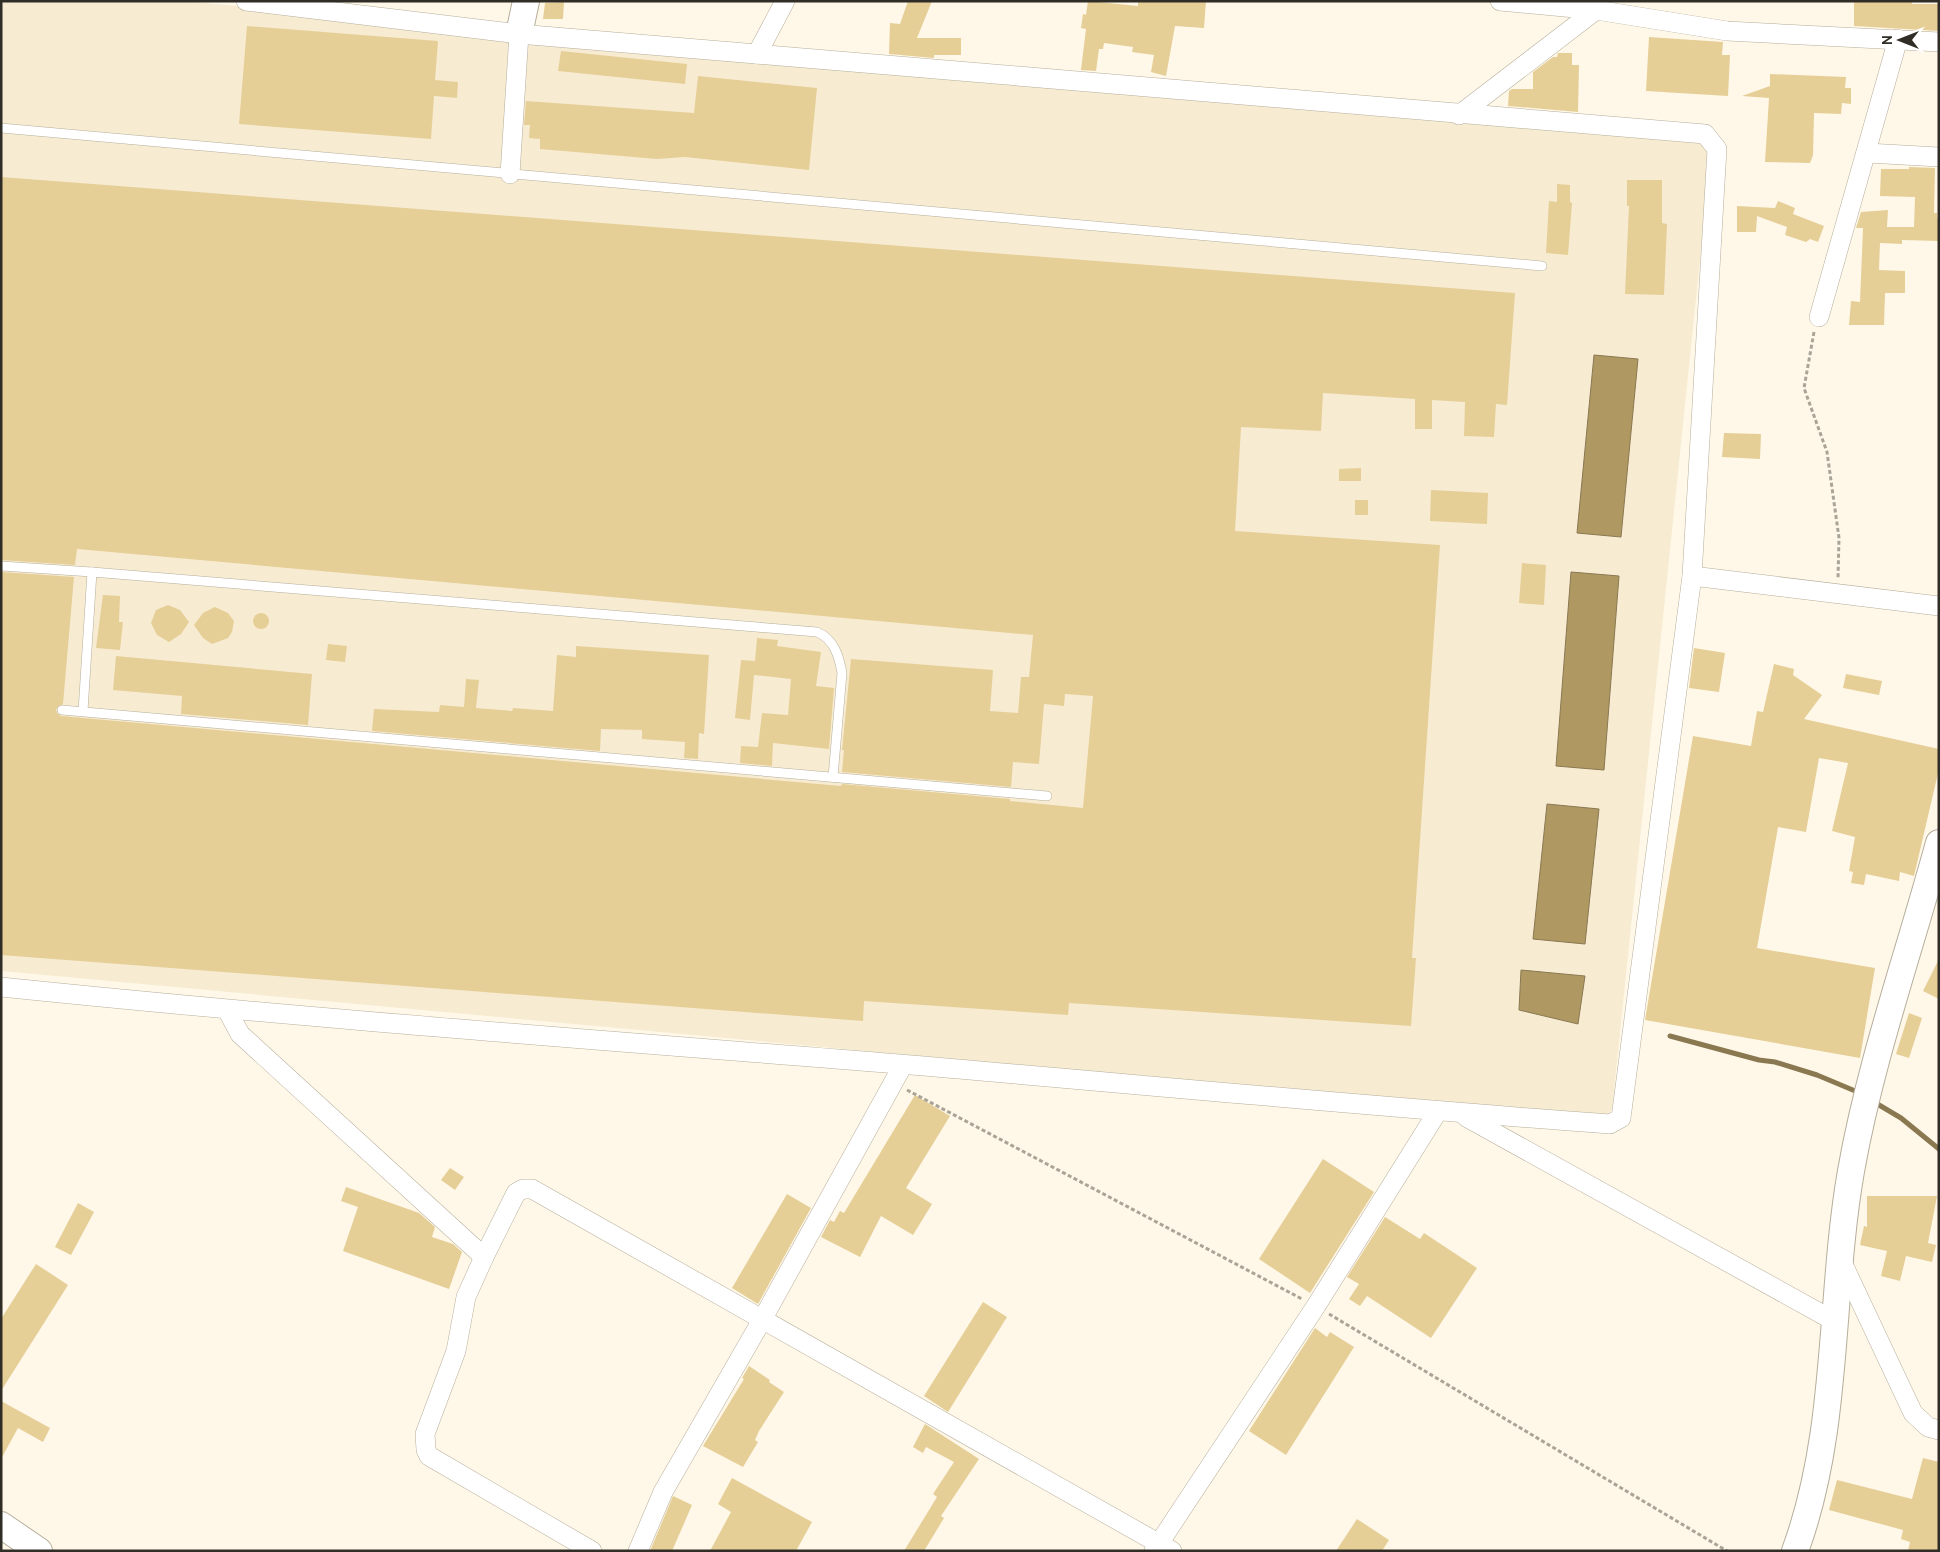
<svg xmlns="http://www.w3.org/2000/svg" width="1940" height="1552" viewBox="0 0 1940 1552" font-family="Cabin,sans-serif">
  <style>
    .built { fill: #f7ecd2 }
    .water { fill: #b09863; stroke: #8a7851 }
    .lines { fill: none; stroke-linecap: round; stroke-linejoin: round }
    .stream { stroke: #8a7851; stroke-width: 5 }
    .building { fill: #e6ce97 }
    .lane-casing { stroke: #b6ae9c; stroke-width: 10 }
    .street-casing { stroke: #b6ae9c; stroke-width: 20 }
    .secondary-casing { stroke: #b6ae9c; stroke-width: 28 }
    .path { stroke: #a9a498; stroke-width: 3; stroke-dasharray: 4 2.5; stroke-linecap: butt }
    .lane { stroke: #fff; stroke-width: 9 }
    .street { stroke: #fff; stroke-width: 19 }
    .secondary { stroke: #fff; stroke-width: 26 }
  </style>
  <rect width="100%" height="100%" fill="#fff8e8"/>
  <polygon class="built" points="1,1 183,1 1703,143 1711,154 1612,1110 1601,1119 1,971"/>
  <g class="water">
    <polygon points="1594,355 1638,359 1621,537 1577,533"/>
    <polygon points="1571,572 1619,576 1604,770 1556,766"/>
    <polygon points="1547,804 1599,809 1585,944 1533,939"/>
    <polygon points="1521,970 1585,976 1578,1024 1519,1010"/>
  </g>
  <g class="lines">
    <g class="stream">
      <polyline points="1670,1036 1759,1060 1775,1062 1817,1075 1860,1093"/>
      <polyline points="1874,1102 1901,1118 1939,1149"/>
    </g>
  </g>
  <g class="building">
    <polygon points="908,1 932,1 917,38 961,38 961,55 934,55 934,58 889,54 890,23 900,24"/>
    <polygon points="1088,1 1138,6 1138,1 1206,1 1204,28 1175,26 1166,76 1151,72 1154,55 1132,52 1133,47 1104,43 1103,49 1099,49 1096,71 1081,70 1086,29 1081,28 1083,14 1086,15"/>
    <polygon points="1854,1 1912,1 1912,4 1939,4 1939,31 1854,26"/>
    <polygon points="564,2 563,19 543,19 545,3"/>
    <polygon points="247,26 438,41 435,80 458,82 457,98 434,96 431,139 239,124"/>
    <polygon points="1649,37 1723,42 1722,55 1730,55 1728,96 1646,91"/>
    <polygon points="561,51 687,64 685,84 558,71"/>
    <polygon points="1558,53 1572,53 1572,65 1579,65 1578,112 1508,106 1509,91 1512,89 1533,89 1533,72 1553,57 1557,57"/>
    <polygon points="1770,74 1846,77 1845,88 1851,88 1851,104 1842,103 1841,114 1814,113 1813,155 1810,163 1765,162 1769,98 1742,96 1770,86"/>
    <polygon points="698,76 817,88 809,170 685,157 657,159 540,149 540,139 529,138 530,125 524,125 526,101 694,113"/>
    <polygon points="1909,167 1935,168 1934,213 1937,213 1937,218 1939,218 1939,241 1902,240 1902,244 1880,243 1879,270 1905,271 1905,293 1885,293 1884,325 1849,325 1851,301 1860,302 1863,228 1856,228 1861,212 1888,210 1887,227 1914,227 1915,197 1880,196 1881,169 1909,169"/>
    <polygon points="1,177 1515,293 1507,405 1496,404 1494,437 1464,436 1465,402 1432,400 1432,429 1415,429 1415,399 1323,393 1321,431 1241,427 1235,531 1440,545 1412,958 1416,958 1411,1026 1069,1003 1068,1015 864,1001 863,1021 1,955 1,572 74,577 63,704 56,709 57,713 61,716 841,786 842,784 1010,799 1010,801 1083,808 1093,696 1065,694 1064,706 1044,704 1039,764 1013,762 1011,787 842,772 844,750 842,750 851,659 993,670 990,711 1018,713 1021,677 1029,677 1033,635 77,549 75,565 1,560"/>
    <polygon points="1627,180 1662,180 1662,223 1667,224 1664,295 1625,294 1629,206 1627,206"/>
    <polygon points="1557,184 1570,185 1570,202 1572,203 1568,255 1546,253 1549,201 1557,202"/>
    <polygon points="1778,201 1795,208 1793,214 1824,226 1818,242 1810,239 1806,242 1785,235 1787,227 1757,216 1756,232 1737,232 1737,206 1775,208"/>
    <polygon points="1724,433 1761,434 1760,459 1722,457"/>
    <polygon points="1361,468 1361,481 1339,481 1339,469"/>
    <polygon points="1431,490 1488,493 1487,524 1430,521"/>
    <rect x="1355" y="500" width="13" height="15"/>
    <polygon points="1522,563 1546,565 1544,605 1519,603"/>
    <polygon points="103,595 120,596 119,622 123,622 120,650 96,648"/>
    <polygon points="168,605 180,610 189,622 181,634 169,642 157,635 151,623 156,610"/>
    <polygon points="215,607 228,613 234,621 232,632 228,638 212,644 203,638 194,625 203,613"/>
    <circle cx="261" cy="621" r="8"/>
    <polygon points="757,638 778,640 777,646 821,652 816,686 834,688 829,749 773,743 772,766 740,763 741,746 758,747 762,713 788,715 791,679 754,675 750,720 735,718 741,660 755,661"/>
    <polygon points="328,644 347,646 345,662 326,660"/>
    <polygon points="576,646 709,655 704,734 699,733 698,759 684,758 685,742 642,739 642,730 601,729 600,751 372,731 374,709 439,712 440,705 464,707 466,679 479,680 476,708 512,711 513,708 553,711 557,655 576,657"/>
    <polygon points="1694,648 1725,653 1719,692 1689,688"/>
    <polygon points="116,656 312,674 308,725 181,714 182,696 113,690"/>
    <polygon points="1774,664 1794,669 1793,675 1822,695 1804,719 1939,749 1939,769 1914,876 1900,872 1899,881 1866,874 1864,885 1851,883 1853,872 1849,871 1855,837 1832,831 1848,763 1819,758 1806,832 1778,827 1757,948 1875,968 1860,1058 1645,1020 1693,736 1751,746 1757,711 1763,712"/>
    <polygon points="1846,674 1882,681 1879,695 1843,688"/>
    <polygon points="1939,959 1939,999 1923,991"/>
    <polygon points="1909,1013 1922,1018 1909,1058 1896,1054"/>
    <polygon points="915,1095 950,1116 906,1188 932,1204 913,1235 881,1216 860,1257 821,1237 830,1220 834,1222 840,1211 844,1213"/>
    <polygon points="1323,1159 1374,1192 1310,1293 1259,1259"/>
    <polygon points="450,1168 464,1177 455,1190 441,1180"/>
    <polygon points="346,1187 419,1213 435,1227 432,1237 453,1244 462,1252 449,1289 343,1251 358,1207 341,1201"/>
    <polygon points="787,1194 811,1208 758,1304 732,1288"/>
    <polygon points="1867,1196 1937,1196 1928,1243 1936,1245 1932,1262 1906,1256 1900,1281 1881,1276 1887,1251 1860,1245 1864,1226 1867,1227"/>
    <polygon points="78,1203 94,1212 71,1255 55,1247"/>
    <polygon points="1385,1217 1420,1239 1424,1233 1477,1268 1431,1338 1367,1296 1360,1306 1349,1299 1359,1284 1347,1277"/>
    <polygon points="36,1264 68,1285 1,1391 1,1319"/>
    <polygon points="983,1302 1007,1317 948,1412 924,1396"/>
    <polygon points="1315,1328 1327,1337 1330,1332 1354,1347 1286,1455 1249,1431"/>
    <polygon points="749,1366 770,1380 769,1382 784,1392 759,1431 755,1440 758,1442 743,1467 703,1446 744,1379 742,1378"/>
    <polygon points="1,1401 50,1428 43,1442 18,1428 1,1459"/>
    <polygon points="925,1424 979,1459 941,1516 944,1518 924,1551 904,1551 937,1497 933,1494 954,1462 926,1447 923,1453 913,1447"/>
    <polygon points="1923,1458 1939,1462 1939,1551 1908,1551 1910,1542 1901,1539 1903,1530 1829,1510 1837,1480 1912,1499"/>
    <polygon points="732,1478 812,1522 796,1551 710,1551 731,1512 718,1504"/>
    <polygon points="673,1496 692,1505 672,1551 650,1551"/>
    <polygon points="1357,1519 1389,1540 1382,1551 1336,1551"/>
  </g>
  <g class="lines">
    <defs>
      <g id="lane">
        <polyline points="1,128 1542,266"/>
        <polyline points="1,566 92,572"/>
        <polyline points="62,710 1047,796"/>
        <path d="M83,711l9,-139 725,60c17,7 22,24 25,41l-9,104"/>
      </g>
      <g id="street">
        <polyline points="1500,1 1596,10 1727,31 1939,42"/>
        <polyline points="757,54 785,1"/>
        <polyline points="1459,115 1596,10 1598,4"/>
        <polyline points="1867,153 1939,157"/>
        <polyline points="510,174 519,34"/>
        <polyline points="1819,317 1898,39"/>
        <polyline points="1692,576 1939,606"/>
        <path d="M1,987c299,31 598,53 898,77 237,20 474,43 711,60l11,-6 71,-542 25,-427 -12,-15 -1186,-100 -273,-33"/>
        <polyline points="227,1010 240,1034 484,1257 516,1193 523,1189 532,1189 1172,1551"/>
        <polyline points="1466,1117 1836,1322"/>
        <polyline points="484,1257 466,1297 456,1351 425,1434 426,1450 429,1456 592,1551"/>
        <polyline points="1841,1260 1913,1413 1928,1427 1939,1430"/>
        <polyline points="638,1551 663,1492 762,1320 903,1065"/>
        <polyline points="1154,1551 1316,1306 1438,1111"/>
      </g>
      <g id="secondary">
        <polyline points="519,34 526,1"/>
        <polyline points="1,1525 39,1551"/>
        <path d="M1795,1551c45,-122 34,-254 56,-380 20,-112 58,-218 88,-328"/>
      </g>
    </defs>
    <use href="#lane" class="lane-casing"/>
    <use href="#street" class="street-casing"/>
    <use href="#secondary" class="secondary-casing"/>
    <g class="path">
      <polyline points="1814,332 1804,388 1827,452 1839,538 1838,578"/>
      <polyline points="907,1090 1302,1299"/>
      <polyline points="1329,1314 1727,1551"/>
    </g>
    <use href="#lane" class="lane"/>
    <use href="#street" class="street"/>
    <use href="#secondary" class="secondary"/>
  </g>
  <rect width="1940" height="1552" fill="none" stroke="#302d26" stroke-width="5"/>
  <g transform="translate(1900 40) rotate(270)" stroke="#ffffff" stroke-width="4" paint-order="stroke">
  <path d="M0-4L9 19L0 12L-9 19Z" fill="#302d26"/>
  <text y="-8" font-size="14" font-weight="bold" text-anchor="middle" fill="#302d26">N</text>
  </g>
</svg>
